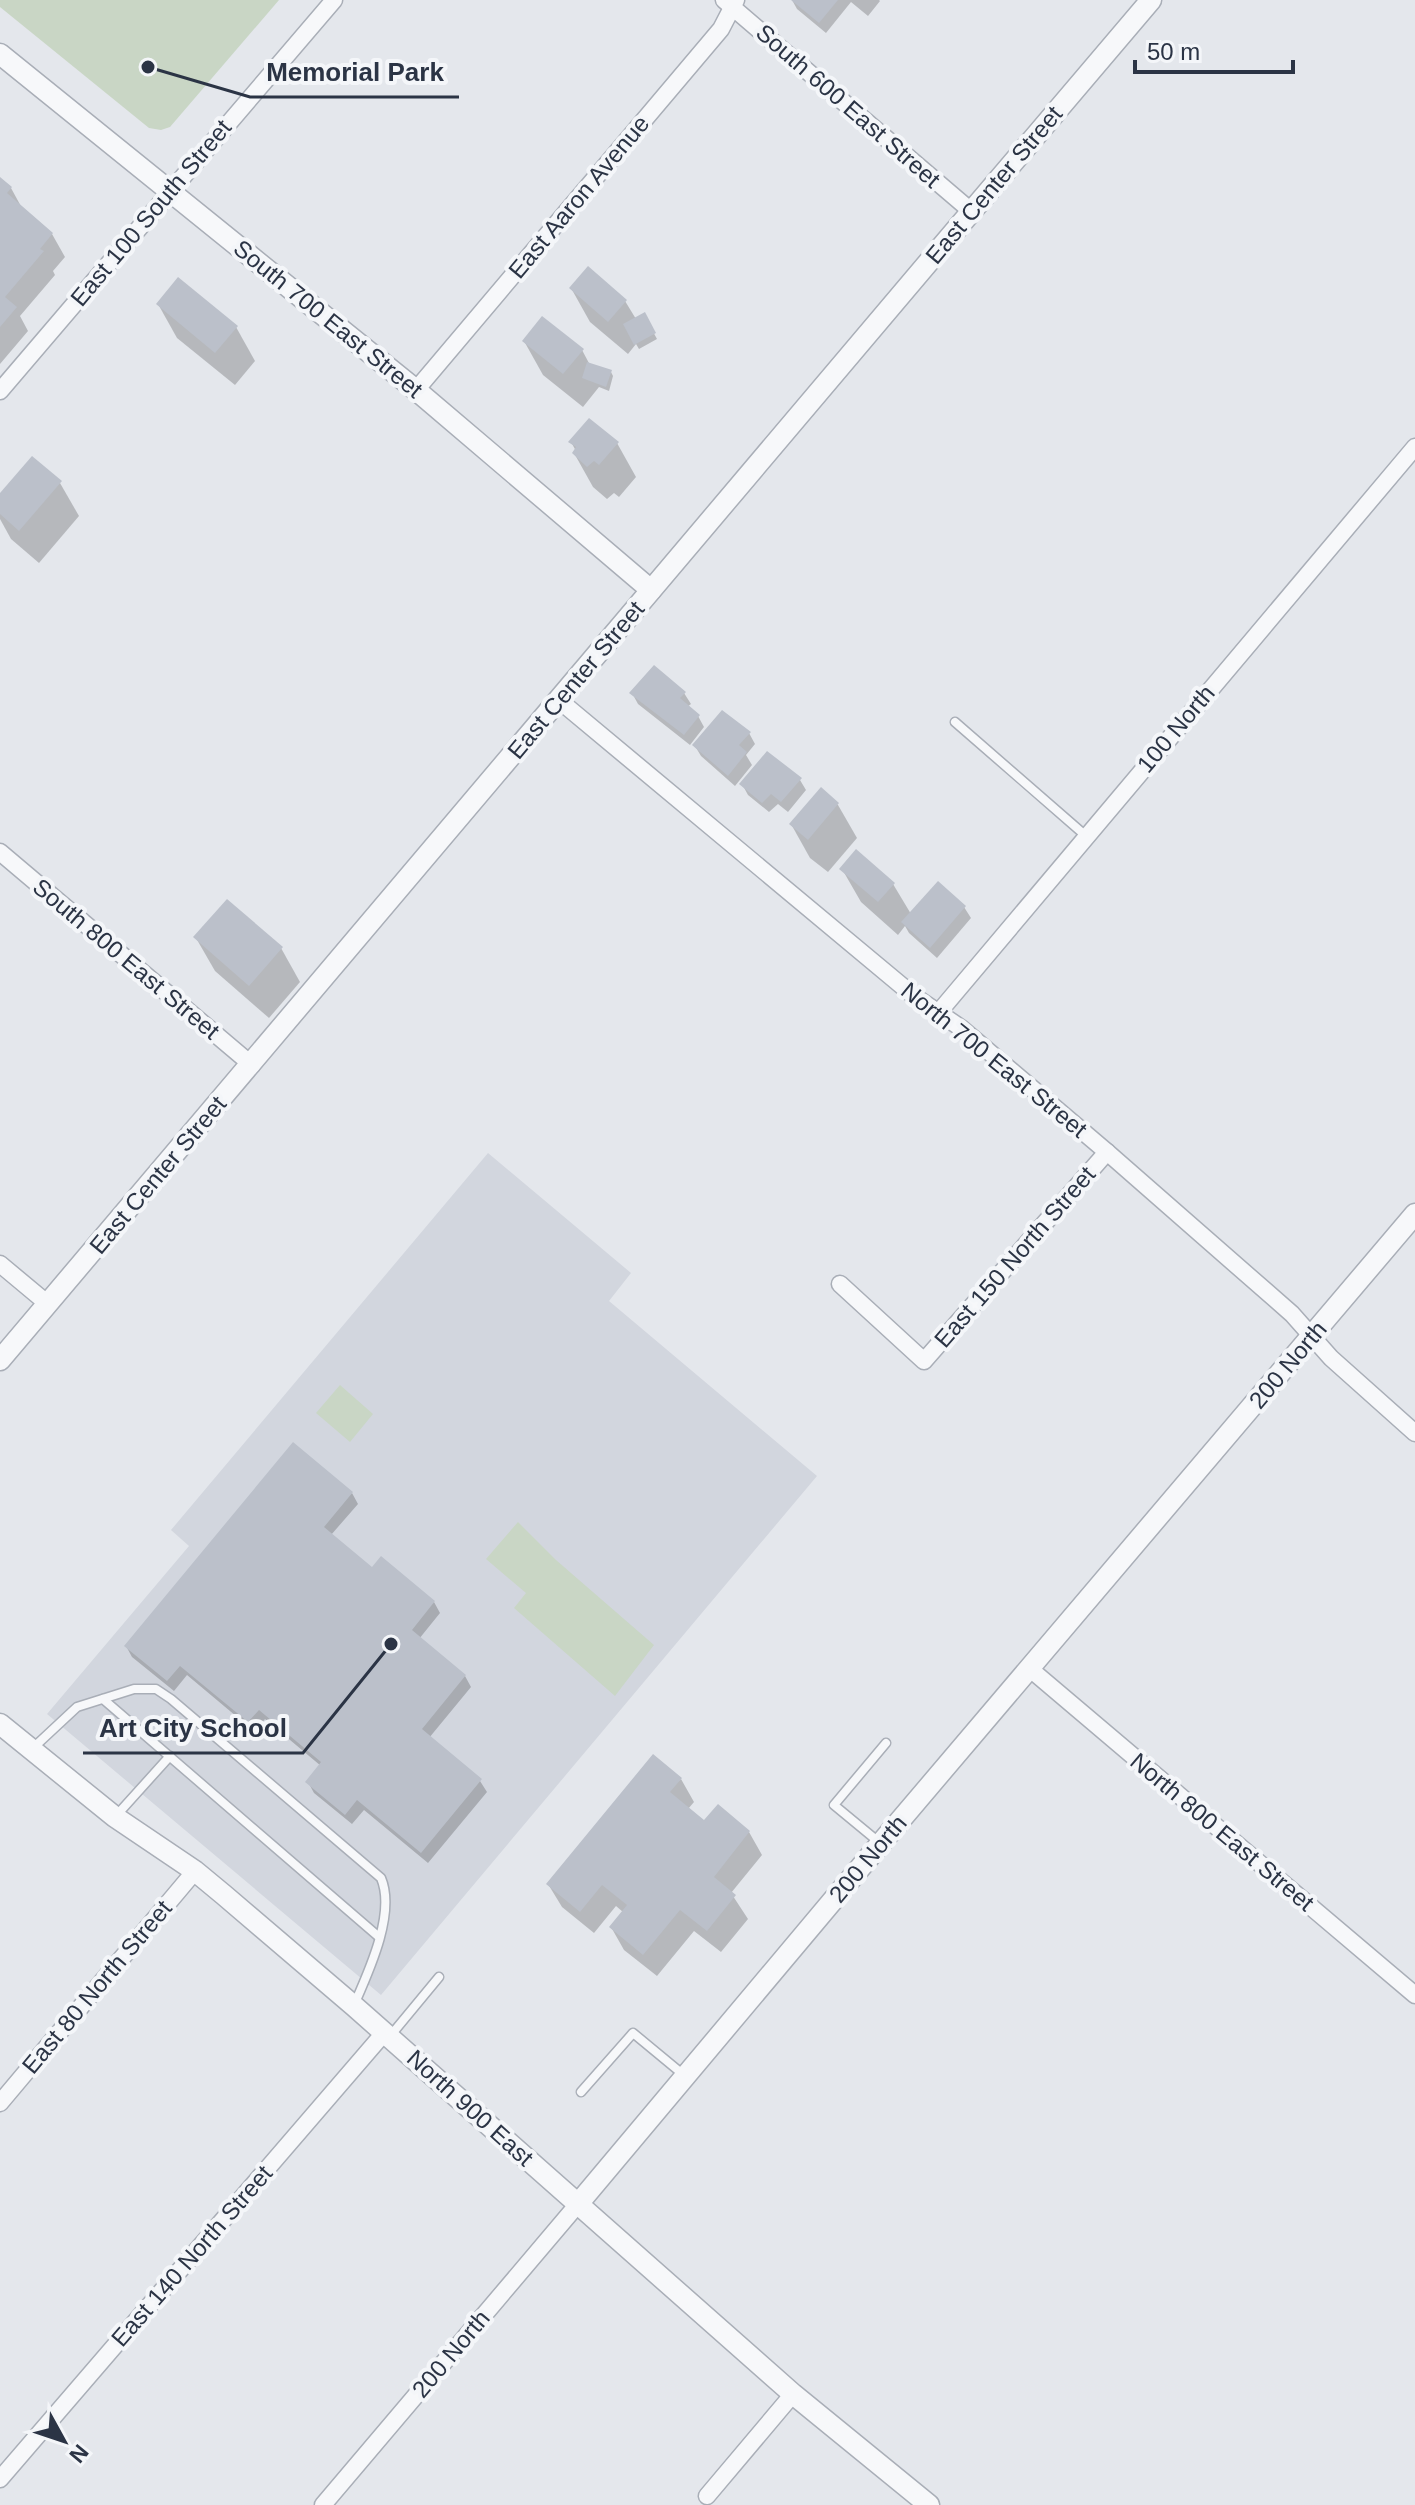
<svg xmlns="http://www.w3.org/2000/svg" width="1415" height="2505" viewBox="0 0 1415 2505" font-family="Helvetica,sans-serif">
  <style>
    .built { fill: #d2d6de }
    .green { fill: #c9d6c5 }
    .shadow { fill: #0003 }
    .building { fill: #bbc0ca }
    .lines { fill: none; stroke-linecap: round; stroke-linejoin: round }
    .service-casing { stroke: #a9aeb7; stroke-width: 11 }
    .minor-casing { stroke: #a9aeb7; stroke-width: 19 }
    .tertiary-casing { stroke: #a9aeb7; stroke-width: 23 }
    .service { stroke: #f7f8fa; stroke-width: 8 }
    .minor { stroke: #f7f8fa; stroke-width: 16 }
    .tertiary { stroke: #f7f8fa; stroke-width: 20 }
    .labels { text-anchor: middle; stroke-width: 8; stroke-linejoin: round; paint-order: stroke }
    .street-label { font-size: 24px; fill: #2b3445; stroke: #f4f6f9 }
    .leader { fill: none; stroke: #2b3445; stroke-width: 3 }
    .callout-dot { fill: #2b3445; stroke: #f4f6f9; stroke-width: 3 }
    .callout-label { font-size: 26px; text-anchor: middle; font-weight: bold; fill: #2b3445; stroke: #f4f6f9; stroke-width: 8; stroke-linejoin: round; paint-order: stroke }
  </style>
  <rect width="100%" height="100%" fill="#e4e7ec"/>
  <polygon class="built" points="488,1153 631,1273 609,1301 817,1476 381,1995 47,1714 189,1546 171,1530"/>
  <g class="green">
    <polygon points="0,0 279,0 170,127 161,130 149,128 0,7"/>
    <polygon points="340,1385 373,1414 350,1442 316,1413"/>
    <polygon points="518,1522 556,1560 654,1645 615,1696 514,1608 526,1593 486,1559"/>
  </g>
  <g class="shadow">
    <polygon points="792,0 879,0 880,1 868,16 851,2 826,33 797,9"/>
    <polygon points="0,179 11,188 23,210 52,234 65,257 53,271 55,275 20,316 28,331 0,364"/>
    <polygon points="571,288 625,301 636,319 644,315 657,339 639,349 636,344 628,354 590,322"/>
    <polygon points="158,304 236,327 255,361 235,385 177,338"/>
    <polygon points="524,341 582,350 590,365 611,372 613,376 609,391 599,387 583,407 543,375"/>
    <polygon points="571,442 617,443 636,477 619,497 614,493 607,499 593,487 574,453 576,451"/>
    <polygon points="60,483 79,516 39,563 11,539 0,519 0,497"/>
    <polygon points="632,693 684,693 691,704 687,707 698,716 704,727 690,745 638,704"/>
    <polygon points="749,733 755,744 746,755 752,765 735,786 701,756 695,746"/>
    <polygon points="800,780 806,790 788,812 778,804 769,812 748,795 742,784"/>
    <polygon points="821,790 838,805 857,838 828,872 810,858 791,824"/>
    <polygon points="842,869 893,884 911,914 964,907 971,918 937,958 909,933 905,926 898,935 861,902"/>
    <polygon points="196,938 281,948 300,982 269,1018 215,971"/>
    <polygon points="352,1493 358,1504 331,1535 373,1570 434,1602 440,1613 419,1639 465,1676 471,1687 429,1738 480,1781 487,1792 428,1863 364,1810 352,1824 314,1793 308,1782 321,1766 265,1719 255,1732 187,1675 174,1691 132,1657 126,1646"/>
    <polygon points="681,1779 694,1802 688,1809 705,1823 718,1807 749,1832 762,1855 731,1893 748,1919 721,1952 694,1931 657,1976 624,1950 611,1927 623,1912 616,1906 594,1933 562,1907 548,1884"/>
  </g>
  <g class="building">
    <polygon points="791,0 838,0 819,23"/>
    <polygon points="0,177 12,187 7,193 53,233 40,249 44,251 5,297 17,307 0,327"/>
    <polygon points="588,266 627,300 608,322 569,288"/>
    <polygon points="178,277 238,326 215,353 156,304"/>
    <polygon points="645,312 656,333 634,345 623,324"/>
    <polygon points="542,316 584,349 563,374 522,341"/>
    <polygon points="587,362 612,370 606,387 582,378"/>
    <polygon points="589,418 619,442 599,465 594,461 587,467 572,453 576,447 568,442"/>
    <polygon points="32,456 62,481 19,531 0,514 0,493"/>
    <polygon points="654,665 686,692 680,698 700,715 684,735 629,693"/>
    <polygon points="722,710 751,732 739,745 747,752 728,776 692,745"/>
    <polygon points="767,751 802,778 781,802 771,794 762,803 739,784"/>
    <polygon points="821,787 839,803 808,840 789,824"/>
    <polygon points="856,849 895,883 878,902 839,869"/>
    <polygon points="938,881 966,906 930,948 901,922"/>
    <polygon points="227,899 283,947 249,986 193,937"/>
    <polygon points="293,1442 353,1492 324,1527 372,1567 381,1556 435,1601 412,1630 466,1675 422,1729 482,1779 421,1853 357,1800 345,1815 305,1782 321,1762 259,1710 248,1722 180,1666 167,1681 124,1646"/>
    <polygon points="653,1754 682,1778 670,1792 704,1820 718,1804 750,1831 714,1877 736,1895 707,1931 680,1910 643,1955 609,1927 627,1905 602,1885 580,1912 546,1884"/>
  </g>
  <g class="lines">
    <defs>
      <g id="service">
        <polyline points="955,722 1086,836"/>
        <polyline points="103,1699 379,1937"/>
        <path d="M33,1748l44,-41 57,-18h22l15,10 210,179c15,35 -12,93 -27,127"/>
        <polyline points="115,1817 170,1756"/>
        <polyline points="880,1843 834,1805 886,1743"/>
        <polyline points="391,2035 439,1977"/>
        <polyline points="581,2092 633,2033 685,2076"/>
      </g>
      <g id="minor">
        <polyline points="724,0 971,211"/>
        <polyline points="416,390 721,29 736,0"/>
        <polyline points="0,391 334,0"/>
        <polyline points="560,701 914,996 961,1028 1107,1152 1292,1314 1331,1358 1415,1433"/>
        <polyline points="0,852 252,1065"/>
        <polyline points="939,1012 1415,447"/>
        <polyline points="0,1264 48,1304"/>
        <polyline points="840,1284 924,1361 1107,1152"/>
        <polyline points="1029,1668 1415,1995"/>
        <polyline points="0,2103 195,1871"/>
        <polyline points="0,2479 384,2033"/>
        <polyline points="707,2496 793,2394"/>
        <polyline points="323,2505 578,2204"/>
      </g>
      <g id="tertiary">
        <polyline points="0,54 416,390 651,590"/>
        <path d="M0,1360c386,-452 766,-908 1151,-1360"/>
        <polyline points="0,1724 115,1817 195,1871 224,1895 354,2006 793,2394 929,2505"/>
        <polyline points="578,2204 881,1843 1415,1214"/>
      </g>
    </defs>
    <use href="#service" class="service-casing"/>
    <use href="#minor" class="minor-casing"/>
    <use href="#tertiary" class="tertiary-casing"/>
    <use href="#service" class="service"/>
    <use href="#minor" class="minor"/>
    <use href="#tertiary" class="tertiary"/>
  </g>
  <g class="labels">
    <g class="street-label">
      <text transform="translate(848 106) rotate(41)" y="8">South 600 East Street</text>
      <text transform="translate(994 185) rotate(-50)" y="8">East Center Street</text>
      <text transform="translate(579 197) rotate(-50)" y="8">East Aaron Avenue</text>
      <text transform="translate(151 213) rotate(-50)" y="8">East 100 South Street</text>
      <text transform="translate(328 319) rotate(39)" y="8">South 700 East Street</text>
      <text transform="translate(576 680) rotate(-50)" y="8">East Center Street</text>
      <text transform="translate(1176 729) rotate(-50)" y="8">100 North</text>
      <text transform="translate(126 959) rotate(40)" y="8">South 800 East Street</text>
      <text transform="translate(994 1060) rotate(39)" y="8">North 700 East Street</text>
      <text transform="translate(158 1175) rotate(-50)" y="8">East Center Street</text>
      <text transform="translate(1015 1257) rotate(-49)" y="8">East 150 North Street</text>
      <text transform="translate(1288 1365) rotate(-50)" y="8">200 North</text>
      <text transform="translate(1222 1832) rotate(40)" y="8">North 800 East Street</text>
      <text transform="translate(868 1859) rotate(-50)" y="8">200 North</text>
      <text transform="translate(97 1987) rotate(-50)" y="8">East 80 North Street</text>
      <text transform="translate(470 2108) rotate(42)" y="8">North 900 East</text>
      <text transform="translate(192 2256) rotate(-49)" y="8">East 140 North Street</text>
      <text transform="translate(451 2354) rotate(-50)" y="8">200 North</text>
    </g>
  </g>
  <path class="leader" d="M148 67L250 97H459M391 1644L303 1753H83"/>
  <g class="callout-dot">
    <circle cx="148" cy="67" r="8"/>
    <circle cx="391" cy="1644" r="8"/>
  </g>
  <g class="callout-label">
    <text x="355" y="81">Memorial Park</text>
    <text x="193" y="1737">Art City School</text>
  </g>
  <g transform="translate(64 2441) rotate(130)" stroke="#f4f6f9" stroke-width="6" paint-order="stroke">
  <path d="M0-6L14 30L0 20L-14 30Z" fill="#2b3445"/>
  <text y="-12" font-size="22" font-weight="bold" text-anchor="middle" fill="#2b3445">N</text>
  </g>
  <path d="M1135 60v12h158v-12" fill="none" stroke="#2b3445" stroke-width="4"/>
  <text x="1147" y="60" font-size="24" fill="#2b3445" stroke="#f4f6f9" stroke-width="6" paint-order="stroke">50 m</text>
</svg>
